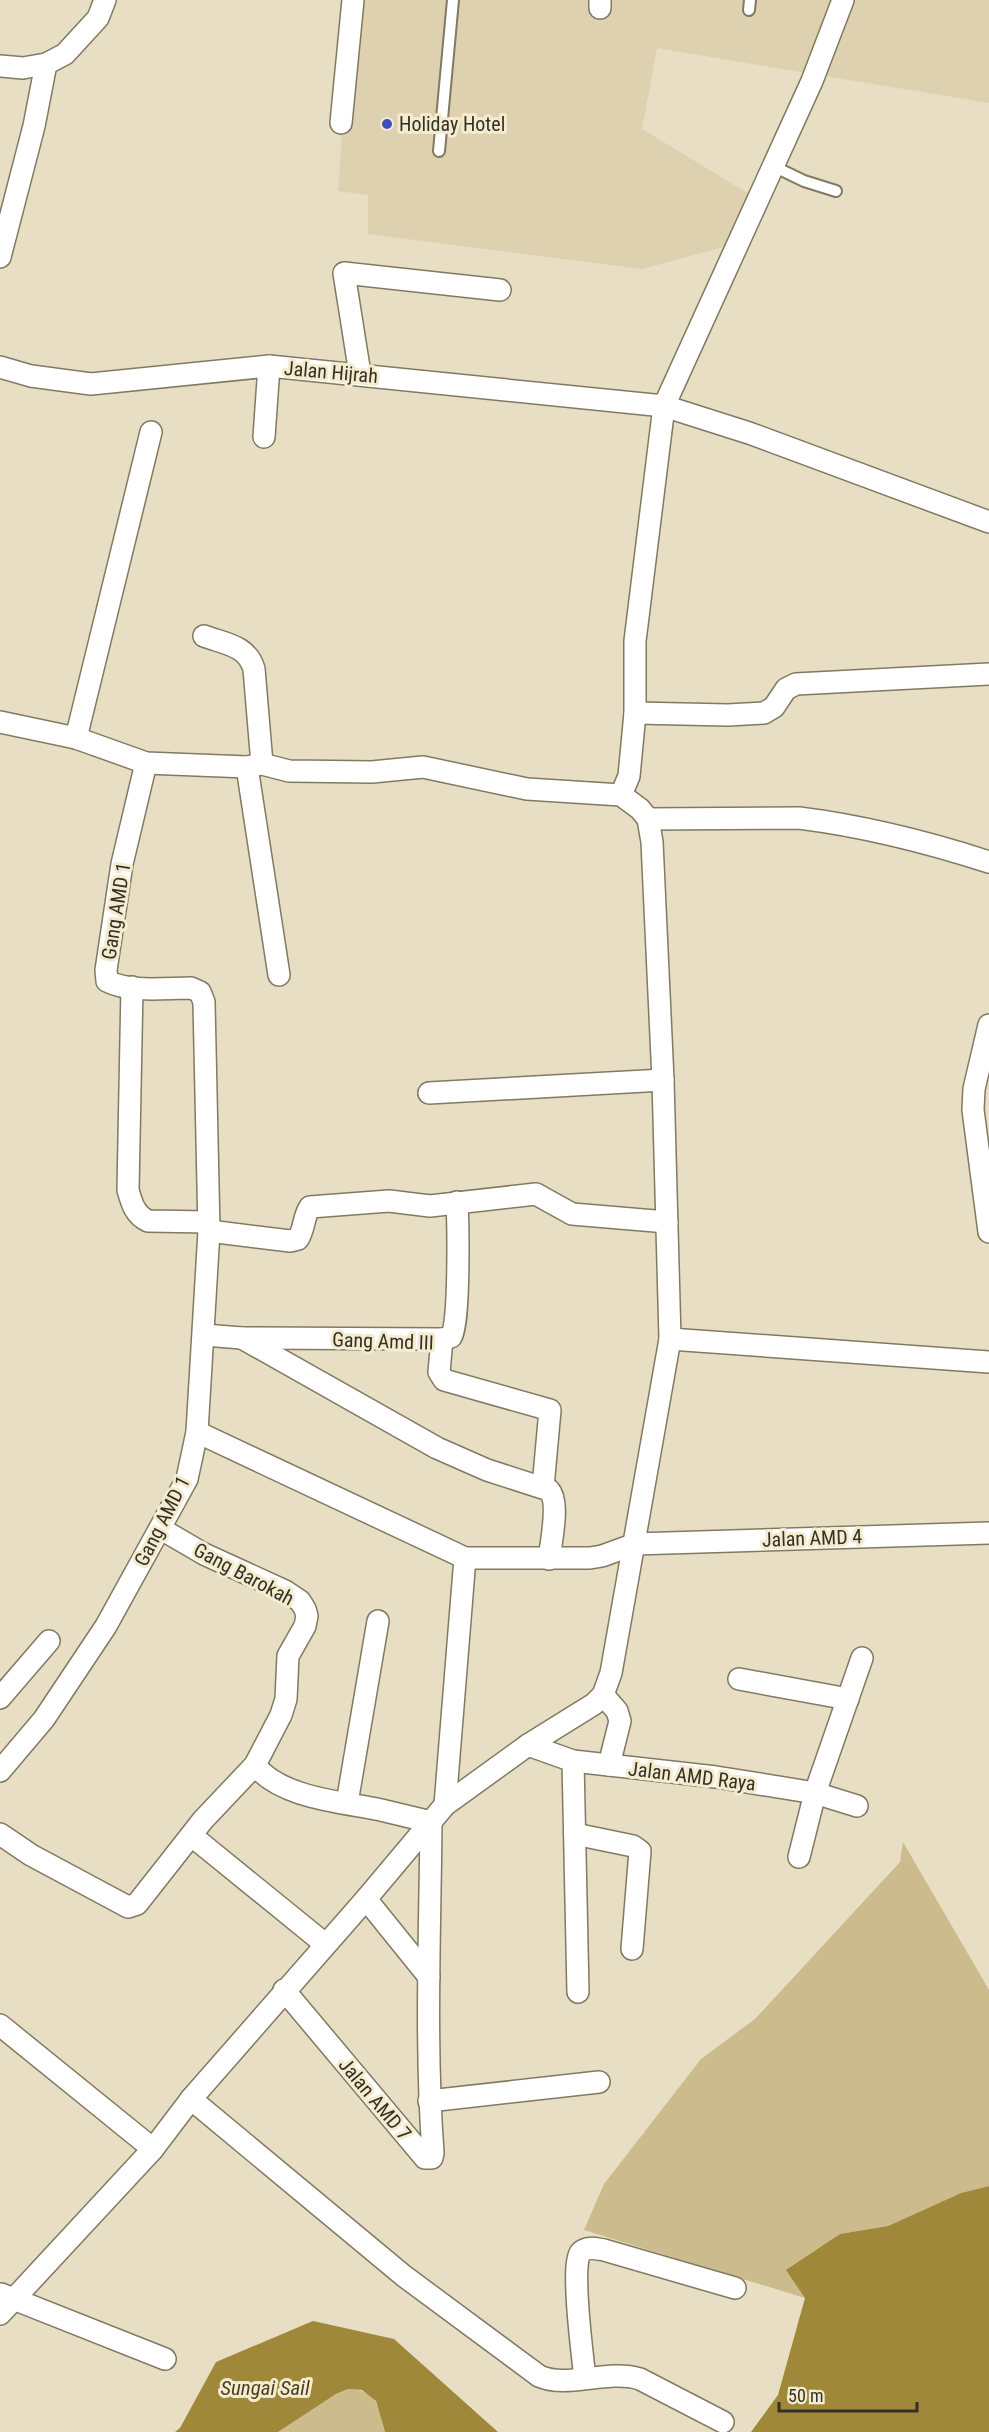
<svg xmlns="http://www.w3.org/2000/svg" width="989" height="2432" viewBox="0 0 989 2432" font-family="'Roboto Condensed',sans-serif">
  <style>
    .built { fill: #ddd1af }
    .green { fill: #ccbc8d }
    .water { fill: #a0883b }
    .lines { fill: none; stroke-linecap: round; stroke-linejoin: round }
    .lane-casing { stroke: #817961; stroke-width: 14 }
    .street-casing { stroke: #817961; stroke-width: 24 }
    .lane { stroke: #fff; stroke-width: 10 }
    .street { stroke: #fff; stroke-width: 21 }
    .poi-dot { fill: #3e4dc0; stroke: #f5ecd0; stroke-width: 2 }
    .labels { text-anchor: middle; stroke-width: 6; stroke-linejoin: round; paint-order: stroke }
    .poi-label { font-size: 20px; fill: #343126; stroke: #f5ecd0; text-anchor: start }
    .street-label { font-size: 20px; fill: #343126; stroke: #f5ecd0 }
    .water-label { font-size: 21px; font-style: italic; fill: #4a3f1d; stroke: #f5ecd0 }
  </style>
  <rect width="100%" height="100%" fill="#e7dec3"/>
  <polygon class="built" points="351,0 989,0 989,103 657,48 642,129 754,197 731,245 642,269 368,234 368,195 338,191"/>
  <g class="green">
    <polygon points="903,1842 989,1990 989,2186 961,2193 888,2226 840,2234 805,2298 584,2230 604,2184 701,2059 755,2019 900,1862"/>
    <path d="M348,2389c33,2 28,18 37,43h-107l58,-38z"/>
  </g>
  <g class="water">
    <polygon points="989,2186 989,2432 751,2432 778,2395 805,2298 786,2270 840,2234 888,2226 961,2193"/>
    <polygon points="313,2321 394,2339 498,2432 385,2432 376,2401 362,2390 348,2389 336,2394 278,2432 175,2432 180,2428 216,2362"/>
  </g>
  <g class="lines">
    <defs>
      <g id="lane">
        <polyline points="749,10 750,0"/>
        <polyline points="439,151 453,0"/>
        <polyline points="773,166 804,181 836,191"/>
      </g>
      <g id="street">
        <polyline points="600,8 600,0"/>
        <polyline points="0,66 23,68 46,64 65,54 98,18 105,0"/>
        <polyline points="341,123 353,0"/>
        <polyline points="0,257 34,126 46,64"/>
        <polyline points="0,367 31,376 91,384 269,366 664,406 749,433 989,522"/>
        <polyline points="360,374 344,273 500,290"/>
        <polyline points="264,437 269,366"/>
        <path d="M204,636c21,8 43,9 50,33l8,95"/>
        <polyline points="635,713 728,715 764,713 774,707 786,689 796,684 989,674"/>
        <polyline points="0,722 76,738 146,763 247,767 262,764 289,771 372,772 423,767 527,789 621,795 640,809 648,819 652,842 663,1080 670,1339 611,1673 603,1695 594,1704 528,1745 445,1805 366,1899 191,2099 153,2149 0,2314"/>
        <polyline points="76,738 151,432"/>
        <polyline points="247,767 279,975"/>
        <polyline points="621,795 629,776 635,713 635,641 664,406 812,81 843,0"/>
        <path d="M648,819l151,-1c64,8 128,24 190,44"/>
        <path d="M132,987l-4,203c4,14 7,25 20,31l61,1"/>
        <polyline points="989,1025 974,1089 973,1110 989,1232"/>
        <polyline points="429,1093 663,1080"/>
        <path d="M209,1231l81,10 8,-2c7,-11 5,-22 12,-32l79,-6 41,5 106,-12 36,20 95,8"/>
        <path d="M204,1335l38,3 200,1 9,-2c9,-11 7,-115 6,-135"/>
        <path d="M242,1338l195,110 50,22 62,20c11,12 2,52 0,69"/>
        <polyline points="442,1339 439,1372 444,1380 550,1410 543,1487"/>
        <polyline points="670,1339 989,1362"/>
        <polyline points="197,1432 465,1558 590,1558 602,1556 635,1544 989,1533"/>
        <polyline points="161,1529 204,1554 285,1591 300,1601 305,1609 307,1616 305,1626 288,1656 286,1699 281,1715 255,1765"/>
        <polyline points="739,1679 848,1699"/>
        <polyline points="603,1695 617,1711 620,1721 609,1765"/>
        <polyline points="0,1698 49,1641"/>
        <polyline points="528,1745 573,1761 716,1777 815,1793 857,1806"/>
        <polyline points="573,1761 578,1992"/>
        <path d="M0,1771l44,-52 62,-93 81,-147 10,-47 12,-201 -5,-229 -4,-10 -9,-4c-26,0 -60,5 -84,-7l-1,-11 16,-106 24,-101"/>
        <polyline points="347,1803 378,1621"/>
        <polyline points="445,1805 465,1558"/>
        <path d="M0,1834l31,21 97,52 9,-3 66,-84 52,-55c25,33 88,37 126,45 17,4 34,8 50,12 -1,110 -6,221 2,331l-1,5h-7l-141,-168"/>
        <polyline points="575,1834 633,1846 640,1851 632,1949"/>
        <polyline points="192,1836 325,1944"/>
        <polyline points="799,1857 815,1793 862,1658"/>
        <polyline points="366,1899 429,1977"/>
        <polyline points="0,2025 153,2149"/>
        <path d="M191,2099l213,177 135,100c28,13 68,-7 101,3l83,43"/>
        <polyline points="429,2101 599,2082"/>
        <polyline points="1,2294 165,2359"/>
        <path d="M585,2378c-2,-18 -15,-117 -4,-126 6,-6 16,-3 23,-2l131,38"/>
      </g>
    </defs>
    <use href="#lane" class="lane-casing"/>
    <use href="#street" class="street-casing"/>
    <use href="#lane" class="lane"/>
    <use href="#street" class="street"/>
  </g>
  <circle class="poi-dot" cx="387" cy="124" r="6"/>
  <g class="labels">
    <g class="poi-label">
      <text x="399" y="131">Holiday Hotel</text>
    </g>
    <g class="street-label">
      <text transform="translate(331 372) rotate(5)" y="7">Jalan Hijrah</text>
      <text transform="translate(116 911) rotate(-81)" y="7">Gang AMD 1</text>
      <text transform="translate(383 1341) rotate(2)" y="7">Gang Amd III</text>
      <text transform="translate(162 1521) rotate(-63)" y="7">Gang AMD 1</text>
      <text transform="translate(812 1538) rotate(-2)" y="7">Jalan AMD 4</text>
      <text transform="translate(244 1574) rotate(28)" y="7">Gang Barokah</text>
      <text transform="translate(692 1776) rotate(7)" y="7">Jalan AMD Raya</text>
      <text transform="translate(375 2099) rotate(50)" y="7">Jalan AMD 7</text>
    </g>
    <g class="water-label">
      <text x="265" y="2395">Sungai Sail</text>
    </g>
  </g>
  <path d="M779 2402v9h138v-9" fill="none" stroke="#343126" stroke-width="3"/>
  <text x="788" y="2402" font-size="18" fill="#343126" stroke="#f5ecd0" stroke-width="4.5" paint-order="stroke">50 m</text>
</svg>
